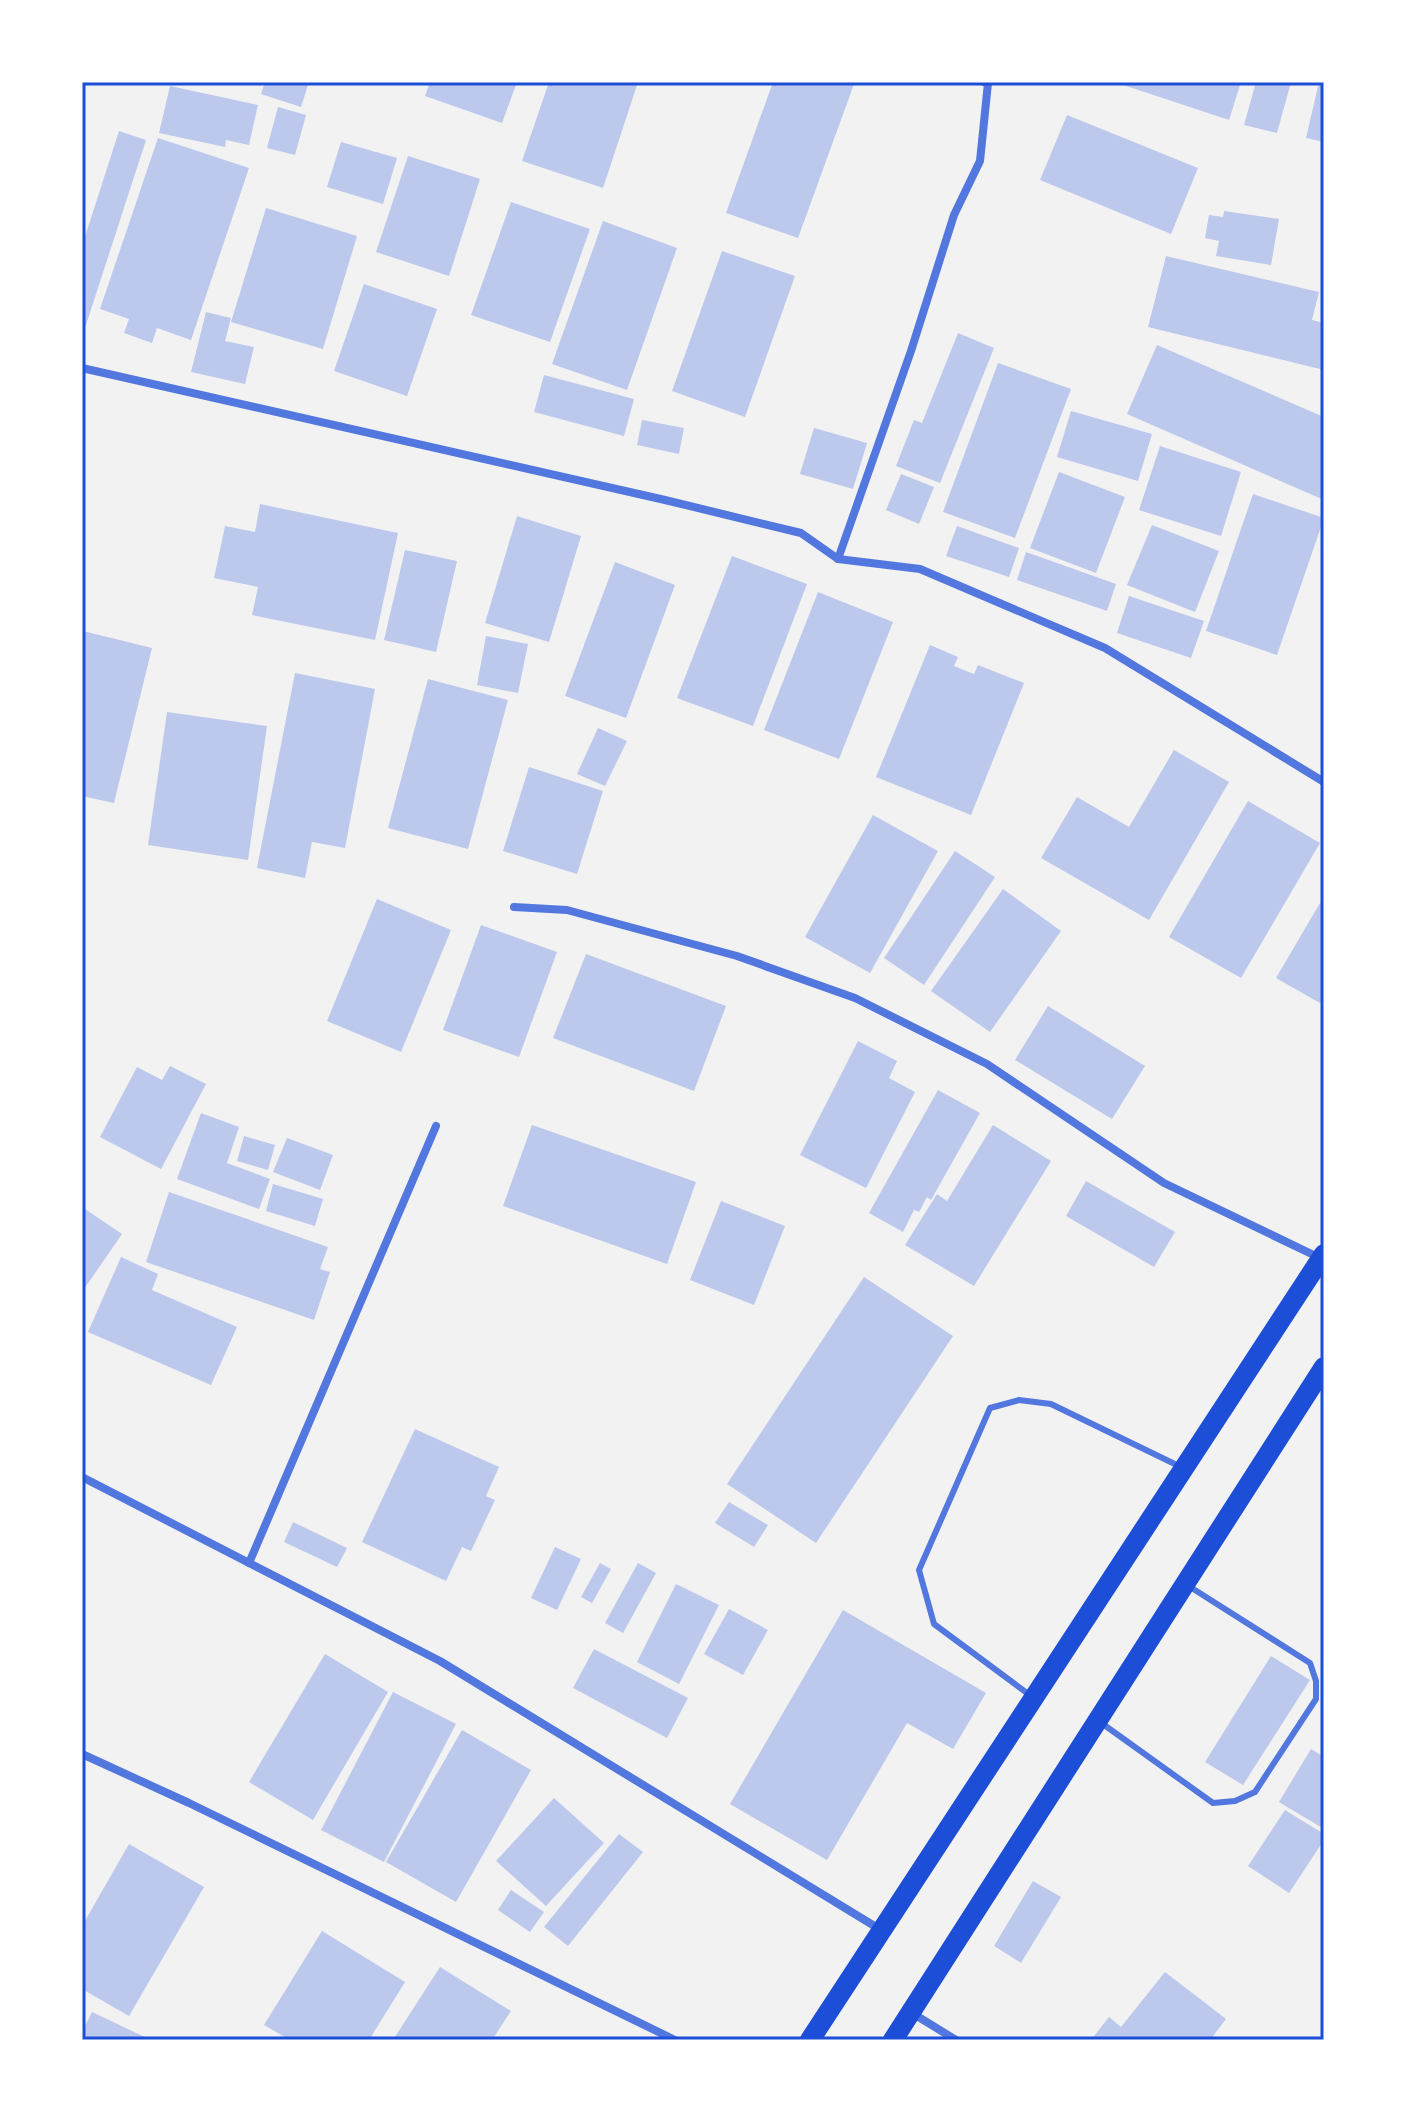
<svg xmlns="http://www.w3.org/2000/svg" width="1406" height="2122" viewBox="0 0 1406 2122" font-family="Manrope,sans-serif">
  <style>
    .building { fill: #bdc9ec }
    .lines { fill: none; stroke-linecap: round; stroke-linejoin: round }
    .service { stroke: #5277de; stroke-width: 6 }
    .minor { stroke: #5277de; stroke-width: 8 }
    .primary { stroke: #1d4ed8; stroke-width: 20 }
    .neatline { fill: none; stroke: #1d4ed8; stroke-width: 3 }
  </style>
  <rect width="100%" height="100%" fill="#f2f2f2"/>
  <g class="building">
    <polygon points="265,82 309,82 301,107 261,94"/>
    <polygon points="430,82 517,82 502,123 425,96"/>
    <polygon points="549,82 638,82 603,188 522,161"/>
    <polygon points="773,82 848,82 854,84 798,238 726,213"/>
    <polygon points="1114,82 1241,82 1229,120"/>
    <polygon points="1256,82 1291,82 1277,133 1244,125"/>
    <polygon points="1319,82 1324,82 1324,142 1306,138"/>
    <polygon points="170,86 258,105 249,145 226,140 225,147 159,133"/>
    <polygon points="278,107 306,115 295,155 267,148"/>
    <polygon points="1067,115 1198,168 1171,234 1040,180"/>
    <polygon points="119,131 146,140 85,328 82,327 82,246"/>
    <polygon points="158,138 249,168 191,340 157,328 152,343 124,333 129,319 100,309"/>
    <polygon points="341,142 397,158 383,204 327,187"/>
    <polygon points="408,156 480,179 449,276 376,252"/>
    <polygon points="511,202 590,229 550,342 471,315"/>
    <polygon points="266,208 357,236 323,349 231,322"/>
    <polygon points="1224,211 1279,219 1271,265 1216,256 1219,241 1205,238 1209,215 1223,217"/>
    <polygon points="603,221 677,248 627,390 552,364"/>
    <polygon points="722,251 795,276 745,417 672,391"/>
    <polygon points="1166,256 1319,292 1312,320 1324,323 1324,370 1148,327"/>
    <polygon points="364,284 437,309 407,396 334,371"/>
    <polygon points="206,312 231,318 225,341 254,347 245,384 191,372"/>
    <polygon points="958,333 994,348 940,483 896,466 914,420 922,423"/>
    <polygon points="1157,345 1324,417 1324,500 1127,414"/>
    <polygon points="998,363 1071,389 1015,538 943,512"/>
    <polygon points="544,375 634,399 624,436 534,412"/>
    <polygon points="1071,411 1152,434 1138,481 1057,457"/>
    <polygon points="642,420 684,428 679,454 637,445"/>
    <polygon points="814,428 867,443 853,489 800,474"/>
    <polygon points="1160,446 1241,472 1221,536 1139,510"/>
    <polygon points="1059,472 1125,497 1096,573 1030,548"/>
    <polygon points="901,474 934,487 919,524 886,510"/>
    <polygon points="1253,494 1324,518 1277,655 1206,631"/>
    <polygon points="260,504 398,533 375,640 252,615 258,587 214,578 225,526 255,532"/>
    <polygon points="517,516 581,536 549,642 485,623"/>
    <polygon points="1152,525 1219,551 1195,612 1127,585"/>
    <polygon points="957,526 1019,548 1009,577 946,556"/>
    <polygon points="405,550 457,561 436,652 384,640"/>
    <polygon points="1026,552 1116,584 1107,611 1017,580"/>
    <polygon points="732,556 807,584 753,726 677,698"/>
    <polygon points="615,562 675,585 626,718 565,696"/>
    <polygon points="818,592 893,622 839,759 764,730"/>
    <polygon points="1129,596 1204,621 1191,658 1117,633"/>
    <polygon points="83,631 152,648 114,803 82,796"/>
    <polygon points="486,636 528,644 518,693 477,685"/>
    <polygon points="930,645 958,657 954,666 974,674 978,665 1024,683 971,815 876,777"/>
    <polygon points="295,673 375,689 345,848 312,842 305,878 257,868"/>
    <polygon points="428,679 508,700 468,849 388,828"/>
    <polygon points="167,712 267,726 248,860 148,845"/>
    <polygon points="598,728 627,741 605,786 577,774"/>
    <polygon points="1174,750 1229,782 1149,920 1041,858 1077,797 1129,827"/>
    <polygon points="529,767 603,791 577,874 503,851"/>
    <polygon points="1248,801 1320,843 1241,978 1169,937"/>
    <polygon points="873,815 938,851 870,973 805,937"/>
    <polygon points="955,851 995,877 924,985 884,958"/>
    <polygon points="1003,889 1061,931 990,1032 931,991"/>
    <polygon points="377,899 451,930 401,1052 327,1021"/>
    <polygon points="1320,903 1324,905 1324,996 1320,1003 1276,978"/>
    <polygon points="481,925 557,952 519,1057 443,1030"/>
    <polygon points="586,954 726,1006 694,1091 553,1038"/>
    <polygon points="1048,1006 1145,1066 1112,1119 1015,1060"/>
    <polygon points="858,1041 897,1061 889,1078 915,1092 866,1188 800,1155"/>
    <polygon points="170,1066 206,1084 161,1169 100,1137 137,1067 162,1080"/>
    <polygon points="938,1090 980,1113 931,1200 927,1197 919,1212 914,1210 903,1232 869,1213"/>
    <polygon points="201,1113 239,1127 227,1163 270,1179 259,1209 177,1179"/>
    <polygon points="532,1125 696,1182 667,1264 503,1206"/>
    <polygon points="993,1125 1051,1161 974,1286 905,1245 937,1194 947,1201"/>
    <polygon points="244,1136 275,1145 268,1170 237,1161"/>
    <polygon points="287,1138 333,1155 320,1190 273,1172"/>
    <polygon points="1086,1181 1175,1232 1154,1267 1066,1216"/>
    <polygon points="273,1184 323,1199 315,1226 266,1211"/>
    <polygon points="169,1192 328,1247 320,1269 330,1272 314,1320 146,1262"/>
    <polygon points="721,1201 785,1226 754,1305 690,1280"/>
    <polygon points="82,1207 122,1234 82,1292"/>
    <polygon points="121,1257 158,1274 152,1290 237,1327 211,1385 88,1332"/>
    <polygon points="864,1277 953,1336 816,1543 727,1484"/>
    <polygon points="415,1429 499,1467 486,1496 495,1500 471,1551 462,1547 446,1581 362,1542"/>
    <polygon points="729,1502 768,1525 754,1547 715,1523"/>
    <polygon points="293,1522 347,1548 337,1567 284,1542"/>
    <polygon points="555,1547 581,1559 557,1610 531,1598"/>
    <polygon points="600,1563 611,1569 592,1603 581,1597"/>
    <polygon points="638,1563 656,1573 623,1633 605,1623"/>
    <polygon points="676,1584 719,1605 679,1684 637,1662"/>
    <polygon points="729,1609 768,1630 743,1675 704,1654"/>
    <polygon points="843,1610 986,1693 953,1749 907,1723 827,1860 730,1804"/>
    <polygon points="594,1649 688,1698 667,1738 573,1688"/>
    <polygon points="325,1654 388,1692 313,1820 249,1782"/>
    <polygon points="1271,1656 1310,1680 1243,1785 1205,1762"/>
    <polygon points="393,1692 456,1724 384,1862 321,1830"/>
    <polygon points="462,1730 531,1770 456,1902 386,1862"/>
    <polygon points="1311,1749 1324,1757 1324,1829 1279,1802"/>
    <polygon points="554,1798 604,1843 546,1906 496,1861"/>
    <polygon points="1285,1810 1324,1834 1324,1840 1289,1893 1248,1866"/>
    <polygon points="619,1834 643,1852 568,1946 544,1927"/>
    <polygon points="129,1844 204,1887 129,2016 82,1989 82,1926"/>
    <polygon points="1033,1881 1061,1897 1021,1963 994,1946"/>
    <polygon points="511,1890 544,1912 530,1932 498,1910"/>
    <polygon points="322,1931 405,1982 369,2040 290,2040 264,2025"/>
    <polygon points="440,1967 511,2011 492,2040 393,2040"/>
    <polygon points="1165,1972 1226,2019 1210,2040 1091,2040 1109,2017 1121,2027"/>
    <polygon points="92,2012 151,2040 82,2040 82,2032"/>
  </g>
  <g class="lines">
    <g class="service">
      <polyline points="1031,1696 934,1624 919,1570 990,1408 1019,1400 1051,1404 1181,1467"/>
      <polyline points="1100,1722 1213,1803 1235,1801 1255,1792 1316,1699 1316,1681 1310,1663 1187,1585"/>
    </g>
    <g class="minor">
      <polyline points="82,368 665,500 801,533 838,559 920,569 1105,648 1324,782"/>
      <polyline points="838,559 911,351 954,215 980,161 988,83 984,82"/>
      <polyline points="514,907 567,910 737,956 855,998 987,1064 1164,1183 1320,1258"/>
      <polyline points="82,1477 440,1661 881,1930"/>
      <polyline points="249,1563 436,1126"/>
      <polyline points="82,1754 189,1803 675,2040"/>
      <polyline points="912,2013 956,2040"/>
    </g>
    <g class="primary">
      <polyline points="810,2040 1324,1254"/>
      <polyline points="893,2040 1324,1367"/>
    </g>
  </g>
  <rect width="1406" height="2122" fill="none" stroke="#ffffff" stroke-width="168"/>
  <rect x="84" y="84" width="1238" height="1954" class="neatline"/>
</svg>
